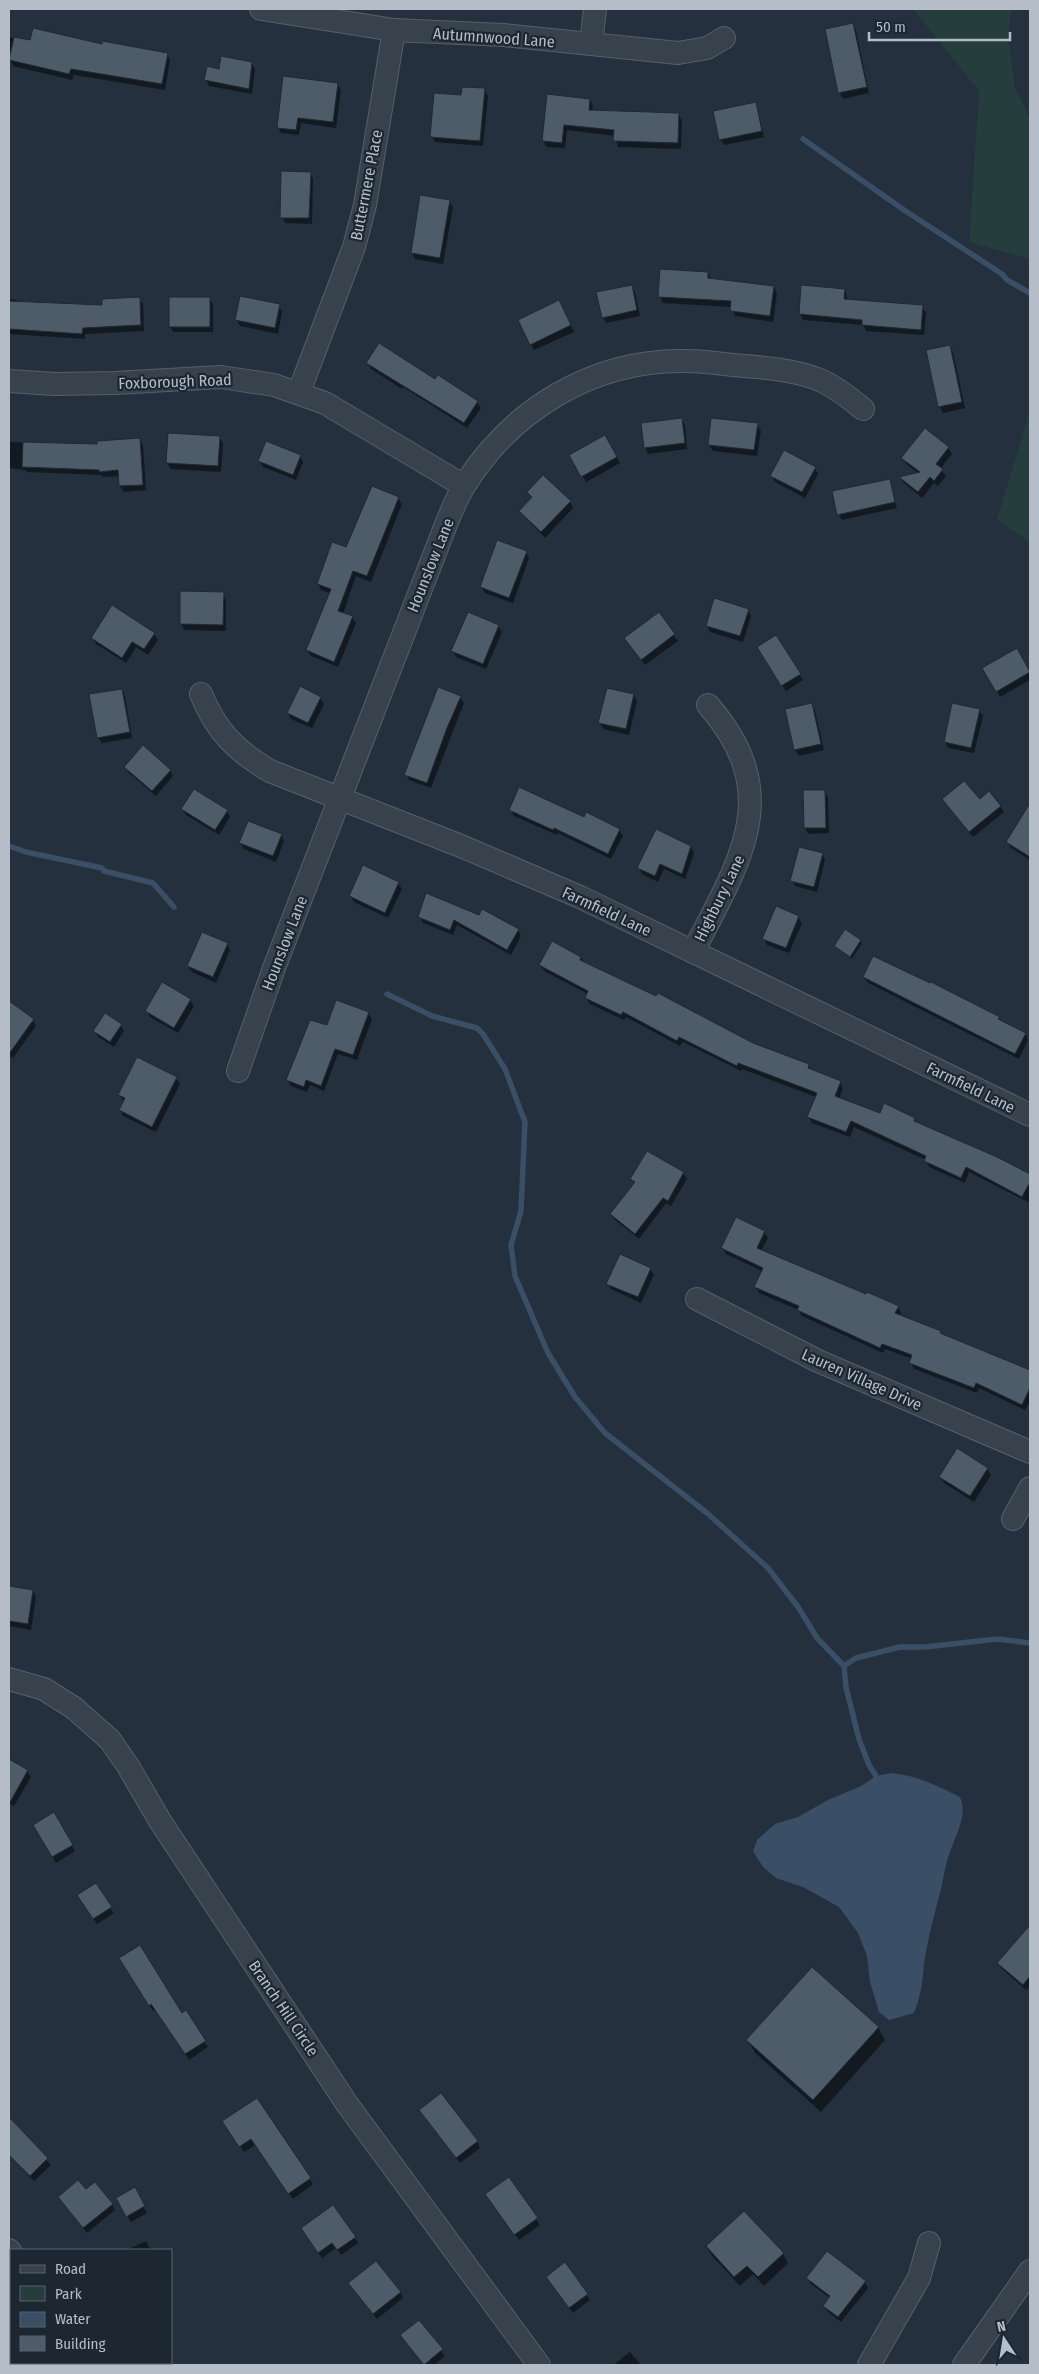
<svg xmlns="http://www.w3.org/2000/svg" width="1039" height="2374" viewBox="0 0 1039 2374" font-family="'Fira Sans Condensed',sans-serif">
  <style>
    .green { fill: #263d3e }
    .water { fill: #3a4f65 }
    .shadow { fill: #0007 }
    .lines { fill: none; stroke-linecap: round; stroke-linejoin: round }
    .stream { stroke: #3a4f65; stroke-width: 5.5 }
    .building { fill: #4e5b68; stroke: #1f2934 }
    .minor-casing { stroke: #56606b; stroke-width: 24 }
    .minor { stroke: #38424d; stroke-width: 22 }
    .labels { text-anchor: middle; stroke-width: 4.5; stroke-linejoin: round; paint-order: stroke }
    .street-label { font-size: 16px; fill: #b4bdc8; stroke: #1d2732 }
  </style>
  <rect width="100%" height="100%" fill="#24303d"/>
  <g class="green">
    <polygon points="913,9 1011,9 1008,37 1015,87 1030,119 1030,259 969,242 979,91"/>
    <polygon points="1030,410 1030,542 997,520"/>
  </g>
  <path class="water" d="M891,1773c25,2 47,13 69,24 8,18 -4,37 -10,55 -4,10 -6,22 -8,33 -6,24 -13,48 -17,72 -3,22 -2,33 -11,56l-25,7 -10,-8 -9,-30 -3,-26 -9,-23 -19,-26 -36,-20 -27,-9 -13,-11 -10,-16 4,-11 18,-16 23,-7 30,-17 33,-14 15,-10z"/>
  <g class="shadow">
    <polygon points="852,24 856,30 869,93 843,99 840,93 826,30"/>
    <polygon points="9,37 31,42 102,45 167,54 170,60 165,90 74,75 72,80 13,66 10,60 11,54 9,54"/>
    <polygon points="251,63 255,69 252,94 209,86 206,80 220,70"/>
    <polygon points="337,84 341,90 336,128 301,123 299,135 281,133 278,127"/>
    <polygon points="484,90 488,96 483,146 435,142 431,136 462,96"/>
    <polygon points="590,100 593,106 592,112 678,114 682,120 681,149 618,147 615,136 567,130 565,148 547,147 543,141"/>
    <polygon points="755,104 758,110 764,137 724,145 720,139"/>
    <polygon points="310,173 313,179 312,224 285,223 282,217"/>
    <polygon points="449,201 453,207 443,264 415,259 412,253"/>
    <polygon points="708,273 711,279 774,287 777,293 773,322 735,316 732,307 663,303 660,297"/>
    <polygon points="631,286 635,292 640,316 606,323 603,317"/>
    <polygon points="845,290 848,301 922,307 926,313 924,335 866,331 863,325 803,320 800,314"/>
    <polygon points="139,298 143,304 144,331 85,334 85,339 9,334 9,299 16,300 18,302 104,307"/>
    <polygon points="209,298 213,304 213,332 173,332 170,326"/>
    <polygon points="279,306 282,312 278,334 240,326 237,320"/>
    <polygon points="562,307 574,332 534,350 531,344"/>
    <polygon points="949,346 953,352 965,408 943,413 940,407 928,351"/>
    <polygon points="368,363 435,381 477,402 481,408 467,428 403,387 402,389 371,369"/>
    <polygon points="681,419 685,425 687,449 648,454 645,448"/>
    <polygon points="757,425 761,431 757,456 713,451 709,445"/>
    <polygon points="219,437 223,443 221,472 171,469 167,463"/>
    <polygon points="605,437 620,463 586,482 571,456"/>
    <polygon points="140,439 143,445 146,490 124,492 120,486 120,476 103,477 102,475 27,472 25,470 9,468 9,442 98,446"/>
    <polygon points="948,448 952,454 940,469 946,476 938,486 934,483 922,498 904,483 901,478 919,474 906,464 903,458"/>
    <polygon points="300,456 303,462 296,480 263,467 260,461"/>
    <polygon points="815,468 818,474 805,498 775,482 772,476"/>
    <polygon points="889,480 897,508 842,520 839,514"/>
    <polygon points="528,492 570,502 573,508 545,538 520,512 532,498"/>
    <polygon points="398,498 402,504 371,582 356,576 343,614 352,617 356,623 338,667 311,656 307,650 330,593 321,590 318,584 347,549"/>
    <polygon points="526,552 529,558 513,603 485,593 481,587"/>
    <polygon points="223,594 226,600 226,631 184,630 181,624"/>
    <polygon points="748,610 751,616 743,642 710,632 707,626"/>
    <polygon points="659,614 678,641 645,665 629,644"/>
    <polygon points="498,626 502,632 486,669 456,657 453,651"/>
    <polygon points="154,634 158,640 148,655 136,647 126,663 96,644 92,638"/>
    <polygon points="776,637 803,680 786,691 758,648"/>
    <polygon points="1017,650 1030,674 1030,680 1000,697 984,668"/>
    <polygon points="438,689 460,697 464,703 431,788 409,780 406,774"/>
    <polygon points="122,690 125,696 132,738 102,743 98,737"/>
    <polygon points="634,695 637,701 629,735 603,729 600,723"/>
    <polygon points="320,698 324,704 312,728 291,719 288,713"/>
    <polygon points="812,705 815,711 824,750 799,756 795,750 787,710"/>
    <polygon points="979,710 983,716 974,753 948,748 945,742"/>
    <polygon points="126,767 170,770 173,776 156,796 129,773"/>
    <polygon points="824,791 828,797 829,833 808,834 805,828 804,792"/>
    <polygon points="943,800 1000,806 1004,812 973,837"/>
    <polygon points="182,809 227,811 230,817 219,835 186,815"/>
    <polygon points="511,810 584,818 619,830 623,836 611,859 558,833 557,835 514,816"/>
    <polygon points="1023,817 1030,821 1030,860 1011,848 1007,842"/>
    <polygon points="281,835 284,841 276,862 244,849 240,843"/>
    <polygon points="691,847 694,853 685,879 664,869 658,882 642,874 639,868"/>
    <polygon points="822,854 825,860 817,892 795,886 792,880"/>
    <polygon points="398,883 402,889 388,918 354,902 351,896"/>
    <polygon points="426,895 518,930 521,936 511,955 457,925 453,935 423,923 420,917"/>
    <polygon points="798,917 802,923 789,953 767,945 764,939"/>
    <polygon points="845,931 862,943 852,959 835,946"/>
    <polygon points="227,944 230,950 216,983 192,972 188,966"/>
    <polygon points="581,958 584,963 753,1044 808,1065 812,1071 840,1082 843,1088 839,1099 880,1115 914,1119 918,1124 996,1158 1030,1175 1030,1203 969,1172 965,1183 929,1167 926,1160 854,1127 850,1137 812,1123 809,1117 816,1097 742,1069 741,1071 683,1042 680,1046 626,1017 624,1020 590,1004 586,998 588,994 544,971 540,965"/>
    <polygon points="864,977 999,1018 1002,1022 1025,1034 1028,1040 1019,1059 868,983"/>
    <polygon points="190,1000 194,1006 178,1033 150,1017 147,1011"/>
    <polygon points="11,1004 33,1020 36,1026 13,1058 9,1055 9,1007"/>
    <polygon points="368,1013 372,1019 357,1060 338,1054 324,1091 310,1085 307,1092 291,1086 288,1080 327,1027"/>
    <polygon points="121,1025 124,1031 114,1047 98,1037 95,1031"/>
    <polygon points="176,1078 180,1084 156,1132 123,1116 120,1110 124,1101 119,1095"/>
    <polygon points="648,1152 683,1173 687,1179 671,1206 666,1203 639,1239 615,1220 611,1214 635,1184 632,1179"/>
    <polygon points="764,1232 768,1238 761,1251 898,1307 901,1313 900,1317 1030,1372 1030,1404 1029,1403 1025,1410 979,1388 977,1393 914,1369 911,1363 912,1359 885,1349 883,1353 802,1316 798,1310 759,1293 756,1287 762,1271 726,1254 723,1248"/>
    <polygon points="650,1269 654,1275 641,1303 611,1289 608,1283"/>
    <polygon points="987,1469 991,1475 974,1502 944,1483 940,1477"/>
    <polygon points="9,1587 33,1591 36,1597 31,1630 9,1626"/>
    <polygon points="9,1761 27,1771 31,1777 14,1806 9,1803"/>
    <polygon points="54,1814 75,1851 56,1863 34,1825"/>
    <polygon points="82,1901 110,1908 114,1913 97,1924"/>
    <polygon points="1030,1927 1030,1986 1026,1990 1002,1969 999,1963"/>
    <polygon points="121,1958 181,2014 208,2047 189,2060 156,2009 153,2011"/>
    <polygon points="878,2027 885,2040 821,2112 755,2053 748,2040"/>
    <polygon points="257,2100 313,2184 293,2199 255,2145 244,2152 227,2127"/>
    <polygon points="424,2116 477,2142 480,2148 460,2163"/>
    <polygon points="13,2123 51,2165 34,2181 9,2155 9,2128"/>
    <polygon points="509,2179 540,2225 519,2240 490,2201"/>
    <polygon points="134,2189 147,2213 131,2222 117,2199"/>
    <polygon points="59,2197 112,2204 115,2210 87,2233"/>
    <polygon points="306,2234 355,2238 358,2243 341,2255 336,2248 322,2258"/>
    <polygon points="146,2241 151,2250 126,2250"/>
    <polygon points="707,2247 783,2254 788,2263 764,2286 753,2274 740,2286 712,2256"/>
    <polygon points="807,2278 865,2282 868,2288 841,2322 828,2312 824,2306 830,2298 811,2284"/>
    <polygon points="349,2283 400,2292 403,2298 377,2319"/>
    <polygon points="551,2283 587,2295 590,2300 573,2313"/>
    <polygon points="419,2322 445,2356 434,2365 424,2365 401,2336"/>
    <polygon points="630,2352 641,2365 613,2365"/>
  </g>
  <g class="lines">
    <g class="stream">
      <polyline points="803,139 904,210 1002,274 1007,280 1030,293"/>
      <polyline points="9,846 26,852 102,868 104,871 153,883 174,907"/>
      <polyline points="387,994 432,1016 477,1028 483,1034 505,1069 525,1122 521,1211 511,1245 515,1276 548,1353 575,1397 605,1433 707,1513 768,1568 798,1607 817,1638 844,1666 846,1687 859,1739 869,1765 876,1776 876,1783"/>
      <polyline points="844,1666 856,1658 900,1647 925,1647 997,1639 1030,1643"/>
    </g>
  </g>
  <g class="building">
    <polygon points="853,23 867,87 838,93 825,29"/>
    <polygon points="33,28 102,44 102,41 168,53 162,84 71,69 69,74 9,60 14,37 30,40"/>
    <polygon points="221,56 252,62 249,89 204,80 207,66 219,69"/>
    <polygon points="283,76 338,83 333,122 298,118 296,130 277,128"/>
    <polygon points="462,87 485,88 480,141 430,137 434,93 461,95"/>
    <polygon points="547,94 590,99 589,110 679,113 678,143 613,141 614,130 564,125 562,143 542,141"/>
    <polygon points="756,102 762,131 719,140 713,111"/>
    <polygon points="281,171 311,172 309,218 280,218"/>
    <polygon points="420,195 450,200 440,258 411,253"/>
    <polygon points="660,269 708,272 708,278 774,286 770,316 730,311 731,301 658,297"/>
    <polygon points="632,285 637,310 602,318 596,292"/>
    <polygon points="801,285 845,289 844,299 923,305 921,330 862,325 862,320 799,314"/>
    <polygon points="240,296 280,304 275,328 235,320"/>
    <polygon points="140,297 141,325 83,328 82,334 9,329 9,301 102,305 102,299"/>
    <rect x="169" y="297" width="41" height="30"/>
    <polygon points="559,300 571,325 530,345 518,320"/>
    <polygon points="379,343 435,379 438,375 478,401 464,423 366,363"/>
    <polygon points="950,345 962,402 938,407 926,350"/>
    <polygon points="682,418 685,443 644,448 641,423"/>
    <polygon points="711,418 758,423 754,450 708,445"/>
    <polygon points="925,428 949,447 936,464 943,469 934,481 930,477 918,492 899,477 920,472 901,458"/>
    <polygon points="168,433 220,436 218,466 166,463"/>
    <polygon points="605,435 617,457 581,477 569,455"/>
    <polygon points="140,438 143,485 119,486 118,470 99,472 99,470 22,467 23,442 97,444 97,441"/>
    <polygon points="266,441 301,455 293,475 258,461"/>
    <polygon points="784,450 816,467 802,492 770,476"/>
    <polygon points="543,475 571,501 541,532 519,511 532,497 527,492"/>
    <polygon points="890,479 895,502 837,515 832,491"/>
    <polygon points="372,486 399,497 367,576 353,571 338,611 353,616 334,662 306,650 331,589 317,584 332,542 346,547"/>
    <polygon points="497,540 527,551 509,598 480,587"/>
    <polygon points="180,591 224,592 223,625 180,624"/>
    <polygon points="714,598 749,609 740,636 706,626"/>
    <polygon points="112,605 155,633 144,649 132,642 122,658 91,638"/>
    <polygon points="468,612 499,625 483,664 451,651"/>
    <polygon points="659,612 675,634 641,660 624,638"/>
    <polygon points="776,635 801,674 781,686 757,647"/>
    <polygon points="1017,648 1030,672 996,692 982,668"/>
    <polygon points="300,686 321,697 308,723 287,713"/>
    <polygon points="438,687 461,696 447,728 427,783 404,775"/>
    <polygon points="607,688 634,694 626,729 598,723"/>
    <polygon points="122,689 130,732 97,738 89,694"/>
    <polygon points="812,703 821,744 794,750 785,709"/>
    <polygon points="952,703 980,709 971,748 944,742"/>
    <polygon points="143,745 171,770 152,791 124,767"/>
    <polygon points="964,781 980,799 989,791 1001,806 969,832 942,799"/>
    <polygon points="519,787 584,817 586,812 620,829 608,854 554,828 553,830 509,810"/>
    <polygon points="194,789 228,810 215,830 181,809"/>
    <polygon points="803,790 825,790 826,828 804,828"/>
    <polygon points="1030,803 1030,857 1006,842"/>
    <polygon points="248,821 282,834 273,856 239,843"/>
    <polygon points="656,829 691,846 682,874 660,864 655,876 637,868"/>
    <polygon points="799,847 823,853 814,887 790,881"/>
    <polygon points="363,865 399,882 385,913 349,896"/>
    <polygon points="426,893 479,915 482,909 519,929 507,950 454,920 450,930 418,917"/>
    <polygon points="776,906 799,916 786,948 762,939"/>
    <polygon points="845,929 861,940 850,957 834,946"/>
    <polygon points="202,932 228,943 213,977 187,966"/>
    <polygon points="552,941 581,957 580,960 656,996 658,993 753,1043 809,1064 808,1068 841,1081 835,1096 880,1113 884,1103 915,1118 914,1121 997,1157 1030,1174 1030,1182 1022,1197 966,1167 961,1178 924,1161 926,1156 851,1121 846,1132 807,1117 817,1093 738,1063 737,1066 679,1037 677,1041 623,1012 621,1015 585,998 588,991 539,965"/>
    <polygon points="873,956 930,983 931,982 1000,1017 998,1019 1026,1033 1015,1054 863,977"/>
    <polygon points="162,982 191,999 174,1028 145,1011"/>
    <polygon points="336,1000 369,1012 353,1055 335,1049 321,1086 306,1080 304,1087 286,1080 310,1020 327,1025"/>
    <polygon points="9,1001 34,1019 9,1054"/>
    <polygon points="105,1013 122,1024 110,1042 93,1031"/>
    <polygon points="137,1057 177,1077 152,1127 119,1110 125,1098 118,1095"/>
    <polygon points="647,1151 684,1172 668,1201 663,1198 635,1234 610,1214 635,1182 630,1179"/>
    <polygon points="736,1217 765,1231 757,1248 866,1294 867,1292 899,1306 895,1313 941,1331 940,1333 1030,1370 1030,1388 1022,1405 976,1383 974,1388 909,1363 912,1355 882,1344 880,1348 797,1310 799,1306 754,1287 763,1268 721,1248"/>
    <polygon points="620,1254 651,1268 638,1297 606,1284"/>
    <polygon points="957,1448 988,1468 970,1496 939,1477"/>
    <polygon points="9,1586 33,1590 28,1624 9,1621"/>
    <polygon points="9,1759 28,1770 9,1804"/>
    <polygon points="54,1812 73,1845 52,1857 33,1825"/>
    <polygon points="96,1883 112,1907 93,1919 77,1895"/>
    <polygon points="1030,1925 1030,1976 1023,1985 997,1963"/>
    <polygon points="140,1945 182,2013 186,2010 206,2041 185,2054 151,2004 149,2006 119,1958"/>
    <polygon points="812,1967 879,2027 813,2100 746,2040"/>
    <polygon points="441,2093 478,2141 456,2158 419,2110"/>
    <polygon points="257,2098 311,2178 288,2194 251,2139 239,2147 222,2121"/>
    <polygon points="9,2117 48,2158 30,2176 9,2155"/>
    <polygon points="509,2177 538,2218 514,2235 485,2194"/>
    <polygon points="78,2180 86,2189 95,2182 113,2204 83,2228 58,2197"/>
    <polygon points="135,2187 145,2206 126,2217 116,2198"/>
    <polygon points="333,2205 356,2237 337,2250 332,2243 318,2253 301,2228"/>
    <polygon points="744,2211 784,2253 758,2277 747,2266 734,2277 706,2246"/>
    <polygon points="827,2251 866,2281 838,2317 823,2306 830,2296 806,2278"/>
    <polygon points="376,2261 401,2292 373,2314 348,2283"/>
    <polygon points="565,2262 588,2294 569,2308 546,2277"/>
    <polygon points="419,2320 443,2349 424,2365 400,2335"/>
  </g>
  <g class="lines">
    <defs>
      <g id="minor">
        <polyline points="261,9 394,30 503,35 678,53 707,48 724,38"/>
        <polyline points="591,44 595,9"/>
        <polyline points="9,381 55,384 115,383 221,377 274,385 325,403 464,486"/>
        <polyline points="299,392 354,247 365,205 394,30"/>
        <path d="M201,694c15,37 35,57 69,77l191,75 119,51 450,218"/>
        <path d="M693,952c45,-89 94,-157 15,-247"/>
        <path d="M238,1071l36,-103 164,-423c8,-20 15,-41 26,-59 48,-77 129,-126 220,-125 16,0 33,2 49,4 27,2 66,5 89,16 15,7 29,18 41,28"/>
        <polyline points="697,1299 818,1361 1030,1452"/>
        <polyline points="1013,1519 1030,1488"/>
        <polyline points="9,1679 44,1689 74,1708 110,1740 128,1766 160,1821 347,2104 539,2365"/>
        <polyline points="9,2250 11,2253"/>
        <polyline points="70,2363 71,2365"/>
        <polyline points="869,2365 919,2278 929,2243"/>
        <polyline points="964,2365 1030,2271"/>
      </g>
    </defs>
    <use href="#minor" class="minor-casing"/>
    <use href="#minor" class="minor"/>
  </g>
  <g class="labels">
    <g class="street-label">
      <text transform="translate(494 37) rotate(4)" y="6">Autumnwood Lane</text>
      <text transform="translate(366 185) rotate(-79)" y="6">Buttermere Place</text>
      <text transform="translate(175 381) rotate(-2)" y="6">Foxborough Road</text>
      <text transform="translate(430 565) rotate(-68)" y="6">Hounslow Lane</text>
      <text transform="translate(719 898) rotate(-64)" y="6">Highbury Lane</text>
      <text transform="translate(607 911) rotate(25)" y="6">Farmfield Lane</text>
      <text transform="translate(284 943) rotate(-69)" y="6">Hounslow Lane</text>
      <text transform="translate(971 1087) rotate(26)" y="6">Farmfield Lane</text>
      <text transform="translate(862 1379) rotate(24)" y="6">Lauren Village Drive</text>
      <text transform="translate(284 2008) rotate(56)" y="6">Branch Hill Circle</text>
    </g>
  </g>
  <rect width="1039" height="2374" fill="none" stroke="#b4bdc8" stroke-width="20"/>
  <rect x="10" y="2249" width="162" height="115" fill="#1d2732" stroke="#59636e"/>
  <rect x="20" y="2265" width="25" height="8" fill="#38424d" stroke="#59636e"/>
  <text x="55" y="2274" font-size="15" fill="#b4bdc8">Road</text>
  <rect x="20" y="2286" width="25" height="15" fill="#263d3e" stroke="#59636e"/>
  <text x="55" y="2299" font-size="15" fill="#b4bdc8">Park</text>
  <rect x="20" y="2312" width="25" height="15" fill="#3a4f65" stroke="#59636e"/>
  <text x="55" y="2324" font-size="15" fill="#b4bdc8">Water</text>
  <rect x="20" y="2336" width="25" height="15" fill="#4e5b68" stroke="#59636e"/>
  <text x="55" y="2349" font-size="15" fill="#b4bdc8">Building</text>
  <g transform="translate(1004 2339) rotate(348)" stroke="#1d2732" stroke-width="4" paint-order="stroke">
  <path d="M0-4L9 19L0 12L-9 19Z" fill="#b4bdc8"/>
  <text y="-8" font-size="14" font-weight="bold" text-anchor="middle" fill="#b4bdc8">N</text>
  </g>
  <path d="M869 32v8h141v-8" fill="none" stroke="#b4bdc8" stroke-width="2.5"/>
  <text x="876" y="32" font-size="15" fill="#b4bdc8" stroke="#1d2732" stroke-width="4" paint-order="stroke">50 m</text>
</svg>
